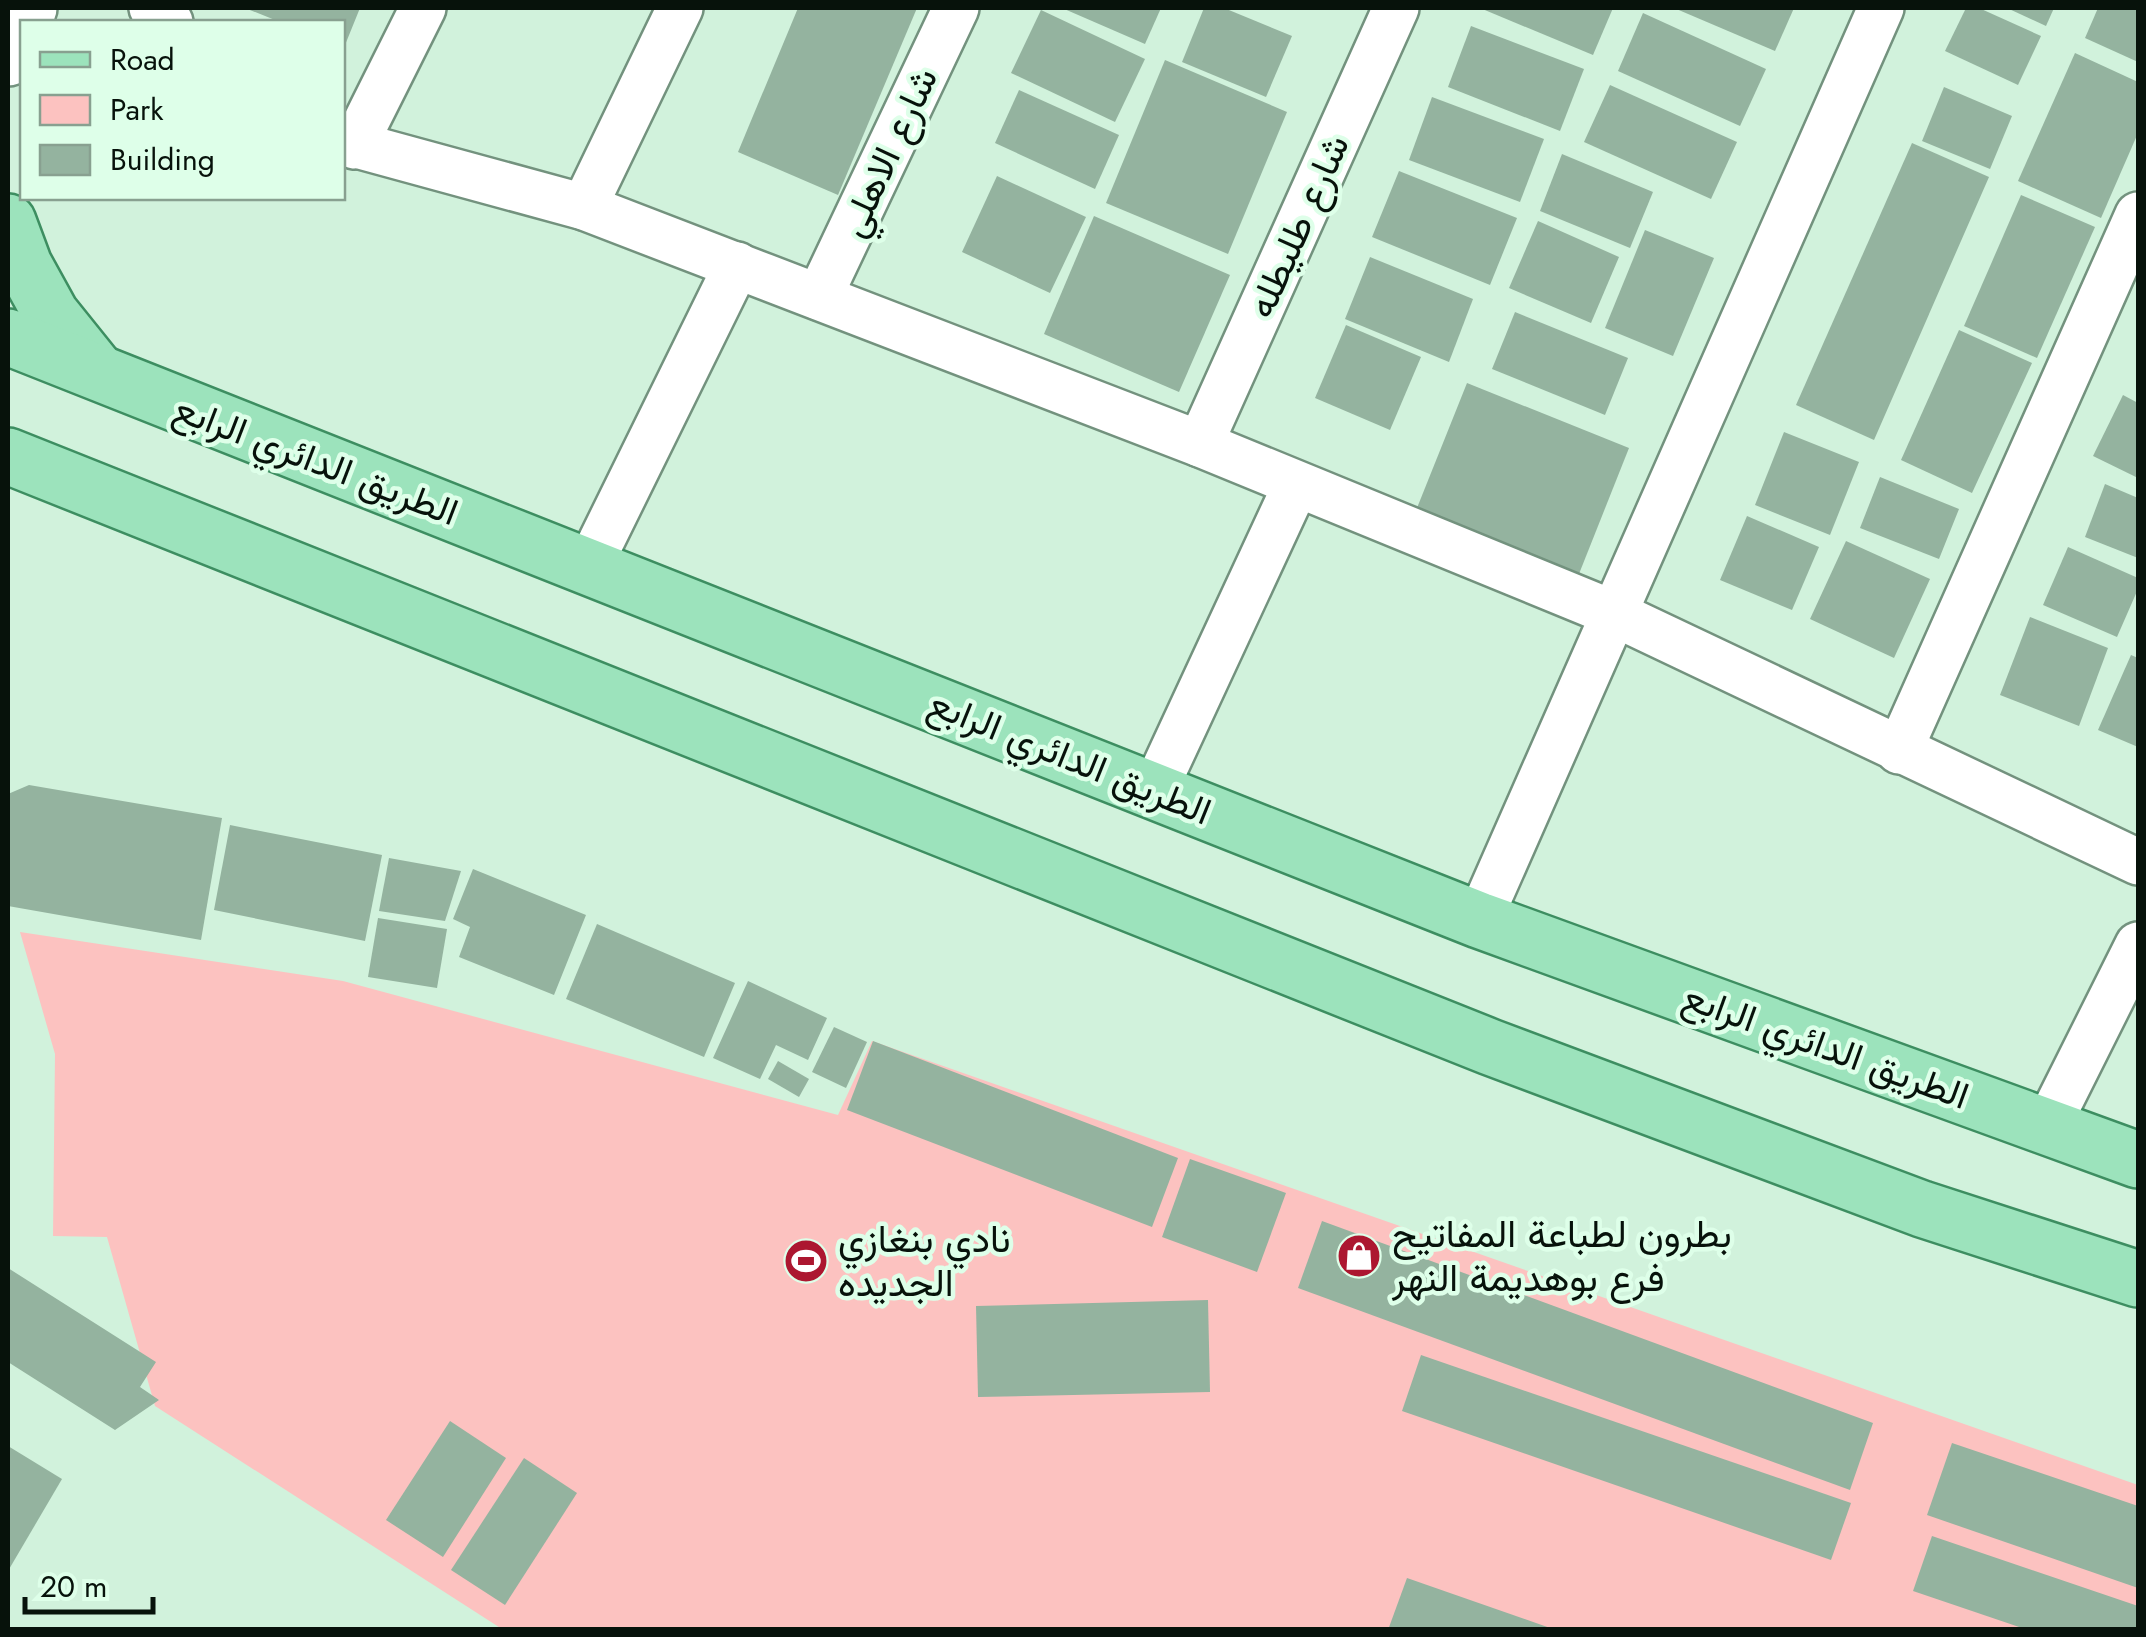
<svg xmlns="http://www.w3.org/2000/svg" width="2146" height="1637" viewBox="0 0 2146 1637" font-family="Jost,Vazirmatn,sans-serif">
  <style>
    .green { fill: #fcc2c0 }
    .building { fill: #94b39f }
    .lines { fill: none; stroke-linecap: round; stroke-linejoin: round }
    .street-casing { stroke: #73927e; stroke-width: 50 }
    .secondary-casing { stroke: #73927e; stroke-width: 60 }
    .primary-casing { stroke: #3d8e61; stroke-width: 60 }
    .street { stroke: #fff; stroke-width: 45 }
    .secondary { stroke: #fff; stroke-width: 55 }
    .primary { stroke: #9ce3bc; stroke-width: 55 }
    .labels { text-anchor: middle; stroke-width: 9; stroke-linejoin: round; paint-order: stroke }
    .street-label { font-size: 38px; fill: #07120b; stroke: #deffe9 }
    .poi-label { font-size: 38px; fill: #07120b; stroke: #deffe9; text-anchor: start }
  </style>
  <rect width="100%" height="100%" fill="#d1f2dc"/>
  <polygon class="green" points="20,932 343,981 838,1115 872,1041 2138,1485 2138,1629 502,1629 155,1406 107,1237 53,1236 55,1054"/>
  <g class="building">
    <polygon points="245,8 360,8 343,50 342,22 280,22"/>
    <polygon points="798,8 917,8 838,195 738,152"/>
    <polygon points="1062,8 1161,8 1145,44"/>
    <polygon points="1204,8 1224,8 1292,36 1266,97 1182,62"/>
    <polygon points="1480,8 1613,8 1593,55"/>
    <polygon points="1674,8 1794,8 1775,51"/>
    <polygon points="1966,8 1979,8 2041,36 2018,85 1945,51"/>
    <polygon points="2007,8 2054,8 2046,26"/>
    <polygon points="2098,8 2138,8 2138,62 2085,38"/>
    <polygon points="1041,10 1145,59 1115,122 1011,73"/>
    <polygon points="1643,13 1766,69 1740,126 1618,71"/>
    <polygon points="1471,26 1584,69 1560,131 1448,87"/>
    <polygon points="2075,53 2138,82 2138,133 2101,218 2018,181"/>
    <polygon points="1165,60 1287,112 1228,254 1106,203"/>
    <polygon points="1610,85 1737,142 1711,199 1584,142"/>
    <polygon points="1944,87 2012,116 1990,169 1922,141"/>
    <polygon points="1019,90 1119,135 1095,189 995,143"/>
    <polygon points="1432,97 1544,139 1520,202 1409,160"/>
    <polygon points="1912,143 1989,177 1874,440 1796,405"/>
    <polygon points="1562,154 1653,192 1630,248 1540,211"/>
    <polygon points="1399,171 1517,218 1490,285 1372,237"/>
    <polygon points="997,176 1086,217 1050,293 962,252"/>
    <polygon points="2021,195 2095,227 2037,358 1964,326"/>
    <polygon points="1094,216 1230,275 1179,392 1044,334"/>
    <polygon points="1538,221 1619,257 1591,323 1509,288"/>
    <polygon points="1645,230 1714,258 1673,356 1605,328"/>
    <polygon points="1370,257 1473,299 1449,362 1345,319"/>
    <polygon points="1515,312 1628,358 1605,415 1492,369"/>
    <polygon points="1346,325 1421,357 1390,430 1315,398"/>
    <polygon points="1959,330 2032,363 1972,493 1901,460"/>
    <polygon points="1467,383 1629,448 1575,584 1413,518"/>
    <polygon points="2123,395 2138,403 2138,478 2093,456"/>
    <polygon points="1784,432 1859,462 1830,535 1755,505"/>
    <polygon points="1880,477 1959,509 1939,559 1860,528"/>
    <polygon points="2105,484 2138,498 2138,558 2085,537"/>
    <polygon points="1747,516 1819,547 1792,610 1720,580"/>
    <polygon points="1846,541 1930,579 1894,658 1810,619"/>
    <polygon points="2068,547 2138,578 2138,589 2117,637 2043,605"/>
    <polygon points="2030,617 2108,648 2079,726 2000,695"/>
    <polygon points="2131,655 2138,658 2138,747 2098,730"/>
    <polygon points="29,785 222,818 201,940 8,906 8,794"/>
    <polygon points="230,825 382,855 365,941 214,910"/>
    <polygon points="389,858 461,871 445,921 379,911"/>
    <polygon points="473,869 586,915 554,995 459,957 470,927 453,919"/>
    <polygon points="378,918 447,929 437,988 368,977"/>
    <polygon points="597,924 735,983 704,1057 566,999"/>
    <polygon points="748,981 827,1018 808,1060 776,1045 760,1079 713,1058"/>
    <polygon points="834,1027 867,1042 846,1088 812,1072"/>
    <polygon points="873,1041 1178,1158 1152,1227 847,1110"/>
    <polygon points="778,1061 809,1079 799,1097 768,1079"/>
    <polygon points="1190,1159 1286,1193 1257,1272 1162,1237"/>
    <polygon points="1322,1221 1873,1423 1850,1490 1298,1288"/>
    <polygon points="8,1268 156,1362 140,1387 159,1400 115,1430 8,1362"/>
    <polygon points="1208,1300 1210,1392 978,1397 976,1306"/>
    <polygon points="1421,1355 1851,1503 1831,1560 1402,1411"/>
    <polygon points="450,1421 506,1458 443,1557 386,1520"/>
    <polygon points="1952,1443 2138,1506 2138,1588 1927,1515"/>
    <polygon points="8,1446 62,1479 8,1571"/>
    <polygon points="524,1458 577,1493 505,1605 451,1570"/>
    <polygon points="1932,1536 2138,1606 2138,1630 2028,1630 1913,1591"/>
    <polygon points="1407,1578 1553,1629 1553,1630 1388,1630"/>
  </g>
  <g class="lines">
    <defs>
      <g id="street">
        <polyline points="152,8 170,22"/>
        <polyline points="342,141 584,207 1200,444 1615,614 2138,862"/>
        <polyline points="354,146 423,8"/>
        <polyline points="584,207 680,8"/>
        <polyline points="819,297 956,8"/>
        <polyline points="1200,444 1396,8"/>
        <polyline points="589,566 737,265"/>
        <polyline points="1899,751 2138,215"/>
        <polyline points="1154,791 1296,485"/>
        <polyline points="1479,920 1881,8"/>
        <polyline points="2047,1127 2138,945"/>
      </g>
      <polyline id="secondary" points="8,58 29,8"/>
      <g id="primary">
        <polyline points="8,222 24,265 51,314 96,370"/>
        <polyline points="8,337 1479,920 2138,1160"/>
        <polyline points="8,456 1490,1047 1922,1209 2138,1279"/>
      </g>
    </defs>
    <use href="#street" class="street-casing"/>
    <use href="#secondary" class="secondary-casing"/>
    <use href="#primary" class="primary-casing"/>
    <use href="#street" class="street"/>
    <use href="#secondary" class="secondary"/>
    <use href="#primary" class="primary"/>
  </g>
  <defs>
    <symbol id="shop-disc" viewBox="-11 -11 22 22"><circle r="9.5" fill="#ac1730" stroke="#deffe9"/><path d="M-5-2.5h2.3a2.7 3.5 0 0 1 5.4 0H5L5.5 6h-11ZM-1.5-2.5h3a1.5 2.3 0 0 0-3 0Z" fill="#fff"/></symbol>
    <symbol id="stadium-disc" viewBox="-11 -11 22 22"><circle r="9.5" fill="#ac1730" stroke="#deffe9"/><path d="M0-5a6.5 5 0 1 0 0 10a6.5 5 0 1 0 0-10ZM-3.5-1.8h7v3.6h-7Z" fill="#fff"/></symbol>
  </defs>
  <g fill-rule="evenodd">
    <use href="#shop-disc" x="1334" y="1231" width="50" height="50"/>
    <use href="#stadium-disc" x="781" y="1236" width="50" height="50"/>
  </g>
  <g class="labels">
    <g class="street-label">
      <text transform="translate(888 152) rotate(-65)" y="13">شارع الاهلي</text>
      <text transform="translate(1298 226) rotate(-66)" y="13">شارع طليطله</text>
      <text transform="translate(316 460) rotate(21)" y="13">الطريق الدائري الرابع</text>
      <text transform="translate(1070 757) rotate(22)" y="13">الطريق الدائري الرابع</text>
      <text transform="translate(1826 1046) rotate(20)" y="13">الطريق الدائري الرابع</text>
    </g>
    <g class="poi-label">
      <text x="1392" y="1247">بطرون لطباعة المفاتيح<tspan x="1392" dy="44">فرع بوهديمة النهر</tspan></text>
      <text x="838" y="1252">نادي بنغازي<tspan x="838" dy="44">الجديده</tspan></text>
    </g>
  </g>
  <rect width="2146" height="1637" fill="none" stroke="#07120b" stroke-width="20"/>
  <rect x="20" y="20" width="325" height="180" fill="#deffe9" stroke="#88a090" stroke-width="2.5"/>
  <rect x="40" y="52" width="50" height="15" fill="#9ce3bc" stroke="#88a090" stroke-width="2.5"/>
  <text x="110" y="70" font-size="30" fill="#07120b">Road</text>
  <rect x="40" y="95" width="50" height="30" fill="#fcc2c0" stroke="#88a090" stroke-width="2.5"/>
  <text x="110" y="120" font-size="30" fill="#07120b">Park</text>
  <rect x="40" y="145" width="50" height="30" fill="#94b39f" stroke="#88a090" stroke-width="2.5"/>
  <text x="110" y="170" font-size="30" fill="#07120b">Building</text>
  <path d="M25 1597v15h128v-15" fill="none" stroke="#07120b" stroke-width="5"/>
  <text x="40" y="1597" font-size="30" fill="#07120b" stroke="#deffe9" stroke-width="8" paint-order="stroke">20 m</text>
</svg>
